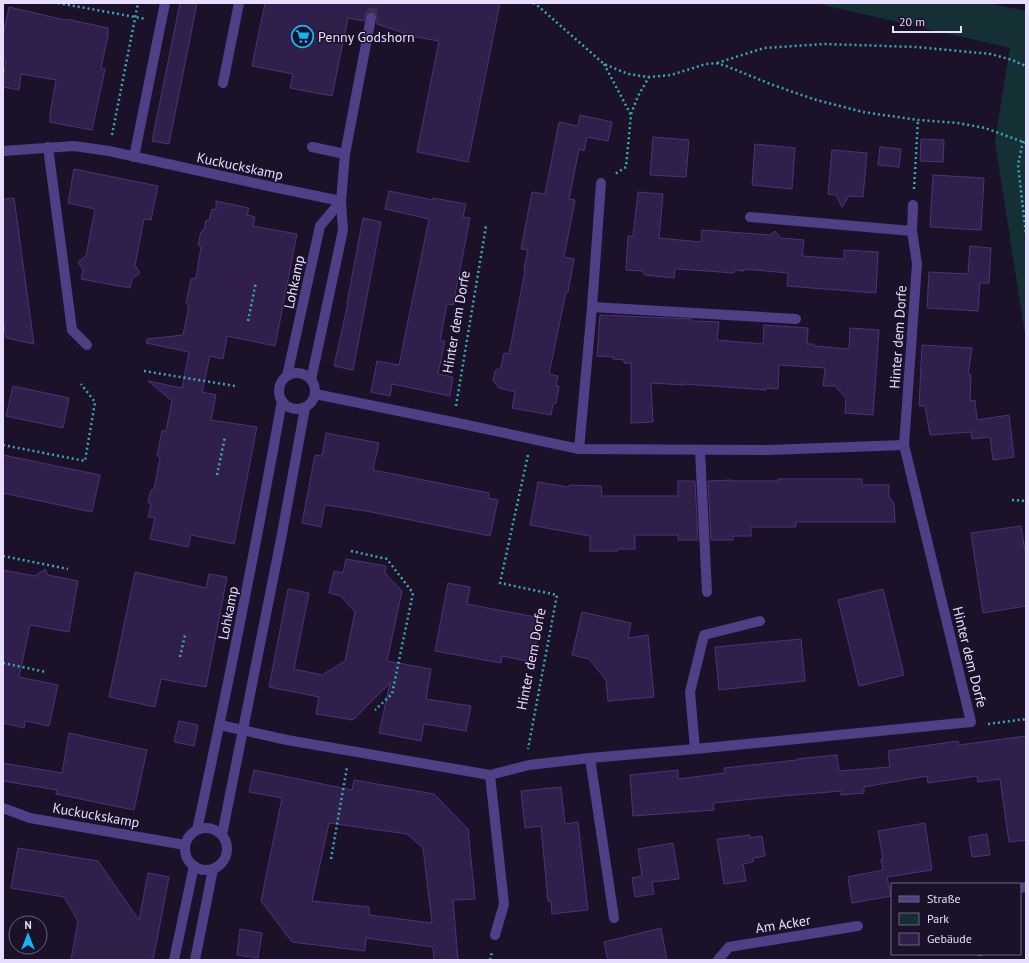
<svg xmlns="http://www.w3.org/2000/svg" width="1029" height="963" viewBox="0 0 1029 963" font-family="'PT Sans',sans-serif">
  <style>
    .green { fill: #153034 }
    .building { fill: #301f4b; stroke: #4c3276; fill-rule: evenodd }
    .lines { fill: none; stroke-linecap: round; stroke-linejoin: round }
    .minor-tunnel { stroke: #3a304a; stroke-width: 10; stroke-dasharray: 10 5; stroke-linecap: butt }
    .path { stroke: #36a9b9; stroke-width: 2.5; stroke-dasharray: 2 3; stroke-linecap: butt }
    .service { stroke: #4f3f87; stroke-width: 10 }
    .minor { stroke: #4f3f87; stroke-width: 10 }
    .labels { text-anchor: middle; stroke-width: 3; stroke-linejoin: round; paint-order: stroke }
    .poi-label { font-size: 14px; fill: #e7ddfe; stroke: #1b122a; text-anchor: start }
    .street-label { font-size: 14px; fill: #e7ddfe; stroke: #1b122a }
  </style>
  <rect width="100%" height="100%" fill="#1b122a"/>
  <polygon class="green" points="815,3 987,3 1026,11 1026,341 995,141 1010,48"/>
  <g class="building">
    <polygon points="180,3 197,3 169,144 152,141"/>
    <polygon points="265,3 500,3 468,162 417,152 439,41 416,37 377,24 377,16 376,13 373,12 369,12 366,13 364,21 348,18 332,96 290,88 293,74 252,66"/>
    <polygon points="9,7 65,20 66,19 108,28 108,36 101,68 105,69 92,130 50,122 50,114 56,80 21,74 19,90 3,87 3,79 6,60 3,60 3,36"/>
    <polygon points="580,115 612,122 608,141 587,137 584,151 579,149 569,199 575,200 564,257 574,259 568,292 566,292 549,374 558,376 556,386 559,386 556,403 553,404 551,415 512,408 515,392 499,388 493,380 495,371 501,367 504,353 509,354 525,271 524,268 528,250 521,249 532,192 545,194 559,122 578,126"/>
    <polygon points="653,137 689,140 686,177 650,175"/>
    <polygon points="921,139 944,140 943,162 920,161"/>
    <polygon points="755,144 795,148 792,189 752,185"/>
    <polygon points="880,147 901,149 899,167 878,165"/>
    <polygon points="832,150 867,153 863,197 849,196 842,207 836,195 828,194"/>
    <polygon points="74,169 158,186 151,220 144,219 135,265 140,273 132,279 130,288 81,279 83,270 78,262 86,256 95,209 68,203"/>
    <polygon points="933,175 984,178 981,230 930,227"/>
    <polygon points="389,191 433,200 433,198 466,204 463,217 470,218 453,305 447,304 440,341 445,341 438,374 453,377 450,396 392,384 390,396 371,392 377,361 399,365 429,219 385,209"/>
    <polygon points="638,192 663,194 659,238 701,242 702,230 770,235 775,231 781,238 804,240 802,256 844,259 844,250 878,252 876,293 787,286 788,273 744,269 744,271 734,270 734,273 679,269 675,269 674,278 645,275 642,271 626,270 628,236 633,236"/>
    <polygon points="14,198 34,344 6,338 3,318 3,199"/>
    <polygon points="216,201 249,208 247,215 255,217 253,226 297,234 275,346 227,336 223,359 210,356 202,392 216,395 211,420 257,427 234,544 191,535 188,547 150,539 155,518 148,517 151,505 148,502 151,490 154,489 160,458 157,456 162,431 166,431 172,401 148,381 182,388 189,352 146,343 147,339 183,335 189,306 186,303 191,279 196,278 201,247 198,245 201,232 204,230 206,220 209,221 212,209 216,210"/>
    <polygon points="363,218 381,222 353,370 334,366 348,303 347,303"/>
    <polygon points="970,246 991,248 989,283 980,283 978,311 927,308 929,272 968,274"/>
    <polygon points="600,315 692,319 692,321 719,322 717,340 763,344 764,325 808,328 807,344 814,344 814,346 849,349 850,328 879,330 873,415 845,413 846,398 835,386 823,386 825,368 779,365 778,389 766,388 766,390 684,384 684,385 651,383 653,422 631,423 631,363 624,363 624,360 613,359 614,357 597,356"/>
    <polygon points="922,345 972,348 968,374 971,375 970,401 975,400 977,420 1009,415 1014,457 993,460 990,437 972,439 971,432 930,435 925,406 919,406"/>
    <polygon points="13,386 69,398 63,428 6,416"/>
    <polygon points="326,433 379,443 373,470 489,493 488,498 498,500 490,536 366,511 325,505 321,527 302,523 315,455 322,456"/>
    <polygon points="3,455 100,475 92,512 3,493"/>
    <polygon points="778,479 862,479 862,485 889,485 889,497 894,503 895,522 796,522 796,527 751,527 751,536 733,536 733,540 711,540 708,481 732,480 732,481 778,481"/>
    <polygon points="678,481 695,481 698,540 678,540 678,535 635,535 635,549 618,549 618,551 590,551 590,536 530,525 538,482 568,487 570,485 601,486 602,496 678,496"/>
    <polygon points="1021,526 1026,557 1026,606 983,613 971,533"/>
    <polygon points="346,559 386,566 385,573 402,591 387,661 431,669 426,699 471,706 466,731 424,724 421,741 379,733 390,683 353,720 316,714 319,697 269,687 288,589 309,593 294,669 322,675 345,661 355,612 341,596 329,593 334,571 343,573"/>
    <polygon points="45,569 48,575 78,581 69,632 30,625 19,677 58,685 49,726 25,721 24,728 3,723 3,570 35,576"/>
    <polygon points="135,572 206,588 209,574 227,577 206,687 161,679 155,707 109,697"/>
    <polygon points="448,583 470,587 467,604 541,618 532,662 502,656 501,663 435,651"/>
    <polygon points="883,589 904,675 859,686 838,600"/>
    <polygon points="582,612 631,623 628,638 648,635 654,697 608,701 606,680 589,659 572,655"/>
    <polygon points="801,639 805,681 719,690 715,647"/>
    <polygon points="179,721 198,725 194,746 174,742"/>
    <polygon points="69,733 147,750 134,810 56,794 57,790 3,781 3,763 62,773"/>
    <polygon points="1026,736 1026,840 1009,842 1000,779 978,782 977,776 928,783 927,776 864,787 864,793 841,795 841,791 783,796 713,803 714,810 633,816 630,775 678,770 678,779 725,773 724,768 797,760 796,759 837,755 839,771 890,767 888,751 958,741 959,745"/>
    <path d="M254,770l98,20 2,-10 80,14 34,35 7,70 -22,1 5,60h-24l-1,-13 -67,-9 -1,13 -73,-9 -31,-41 21,-103 -33,-6zM329,823l78,11 16,14 9,75 -63,-8v-8l-57,-6z"/>
    <polygon points="561,787 565,824 578,822 588,910 552,914 551,901 548,901 541,826 525,828 521,791"/>
    <polygon points="925,823 932,870 887,877 891,896 852,903 848,877 883,870 881,859 883,859 878,831"/>
    <polygon points="987,834 990,855 972,857 969,837"/>
    <polygon points="750,835 750,838 762,836 765,856 753,858 753,862 743,864 746,881 724,884 717,839"/>
    <polygon points="673,843 679,879 652,882 654,894 635,897 632,878 642,876 638,849"/>
    <polygon points="18,848 98,861 139,920 148,873 169,877 153,960 71,960 78,921 64,897 11,888"/>
    <polygon points="661,928 667,960 608,960 604,942"/>
    <polygon points="240,929 262,933 258,958 237,955"/>
  </g>
  <g class="lines">
    <polyline class="minor-tunnel" points="371,18 374,3"/>
    <g class="path">
      <polyline points="58,3 146,19"/>
      <polyline points="533,3 538,6 604,64 628,74 649,77 671,75 706,64 716,63 726,66 773,85 813,99 863,112 918,120 958,123 985,128 1026,143"/>
      <polyline points="717,63 764,48 825,44 916,47 991,54 1012,60 1026,66"/>
      <polyline points="604,64 631,115 626,167 615,174"/>
      <polyline points="631,114 638,96 649,77"/>
      <polyline points="112,135 138,3"/>
      <polyline points="1023,141 1018,165 1026,235"/>
      <polyline points="914,189 918,120"/>
      <polyline points="248,321 256,282"/>
      <polyline points="144,371 235,386"/>
      <polyline points="456,406 486,226"/>
      <polyline points="3,445 85,461 95,402 81,384"/>
      <polyline points="528,455 500,583 557,595 528,749"/>
      <polyline points="217,475 225,437"/>
      <polyline points="1012,500 1026,501"/>
      <polyline points="351,551 387,559 413,593 392,694 375,710"/>
      <polyline points="3,556 68,569"/>
      <polyline points="180,657 185,635"/>
      <polyline points="3,663 46,672"/>
      <polyline points="988,724 1026,719"/>
      <polyline points="331,859 347,767"/>
      <polyline points="980,954 980,960"/>
      <polyline points="490,960 492,951"/>
    </g>
    <g class="service">
      <polyline points="223,83 239,3"/>
      <polyline points="312,147 345,154"/>
      <polyline points="134,157 165,3"/>
      <polyline points="750,217 912,231"/>
      <polyline points="592,307 796,319"/>
      <polyline points="700,450 707,592"/>
      <polyline points="695,749 690,692 704,635 760,621"/>
      <polyline points="590,758 614,918"/>
    </g>
    <g class="minor">
      <polyline points="48,147 72,330 87,345"/>
      <polyline points="3,151 74,146 109,151 273,187 341,201"/>
      <circle cx="297" cy="391" r="18"/>
      <polyline points="287,376 320,226 341,201"/>
      <polyline points="311,380 343,230 341,201 345,154 371,18"/>
      <polyline points="904,445 917,264 912,231 913,205"/>
      <polyline points="579,449 592,307 601,183"/>
      <polyline points="220,725 287,740 490,775 529,765 590,758 695,749 971,722 904,445 768,450 579,449 453,422 315,394"/>
      <polyline points="490,775 504,904 495,935"/>
      <polyline points="3,808 30,818 185,845"/>
      <circle cx="206" cy="849" r="21"/>
      <path d="M197,830c31,-143 59,-285 85,-429"/>
      <polyline points="222,835 281,539 305,408"/>
      <polyline points="1020,888 1026,887"/>
      <polyline points="174,960 194,866"/>
      <polyline points="195,960 213,869"/>
      <polyline points="718,960 729,947 858,926"/>
    </g>
  </g>
  <defs>
    <symbol id="supermarket-ring" viewBox="-11 -11 22 22"><circle r="9.5" fill="#1b122a" stroke="#11b5f6" stroke-width="1.5"/><path d="M-6-5.5h2.5l.6 2H6L4.5 2H-2.5L-4.4-4H-6ZM-1.5 3.2a1.3 1.3 0 1 0 .1 0ZM3 3.2a1.3 1.3 0 1 0 .1 0Z" fill="#11b5f6"/></symbol>
  </defs>
  <g fill-rule="evenodd">
    <use href="#supermarket-ring" x="290" y="24" width="25" height="25"/>
  </g>
  <g class="labels">
    <g class="poi-label">
      <text x="318" y="42">Penny Godshorn</text>
    </g>
    <g class="street-label">
      <text transform="translate(240 166) rotate(12)" y="5">Kuckuckskamp</text>
      <text transform="translate(294 282) rotate(-78)" y="5">Lohkamp</text>
      <text transform="translate(456 322) rotate(-80)" y="5">Hinter dem Dorfe</text>
      <text transform="translate(898 337) rotate(-86)" y="5">Hinter dem Dorfe</text>
      <text transform="translate(228 613) rotate(-79)" y="5">Lohkamp</text>
      <text transform="translate(970 657) rotate(76)" y="5">Hinter dem Dorfe</text>
      <text transform="translate(531 659) rotate(-79)" y="5">Hinter dem Dorfe</text>
      <text transform="translate(96 815) rotate(10)" y="5">Kuckuckskamp</text>
      <text transform="translate(783 924) rotate(-9)" y="5">Am Acker</text>
    </g>
  </g>
  <rect width="1029" height="963" fill="none" stroke="#e7ddfe" stroke-width="8"/>
  <rect x="891" y="883" width="130" height="72" fill="#1b122a" stroke="#6d637f"/>
  <rect x="899" y="896" width="20" height="6" fill="#4f3f87" stroke="#6d637f"/>
  <text x="927" y="903" font-size="12" fill="#e7ddfe">Straße</text>
  <rect x="899" y="913" width="20" height="12" fill="#153034" stroke="#6d637f"/>
  <text x="927" y="923" font-size="12" fill="#e7ddfe">Park</text>
  <rect x="899" y="933" width="20" height="12" fill="#301f4b" stroke="#6d637f"/>
  <text x="927" y="943" font-size="12" fill="#e7ddfe">Gebäude</text>
  <g transform="translate(28 935)"><circle r="19" fill="#1b122a" stroke="#6d637f"/>
  <path d="M0-3L7 15L0 10L-7 15Z" fill="#11b5f6"/>
  <text y="-6" font-size="11" font-weight="bold" text-anchor="middle" fill="#e7ddfe">N</text>
  </g>
  <path d="M893 26v6h68v-6" fill="none" stroke="#e7ddfe" stroke-width="2"/>
  <text x="899" y="26" font-size="12" fill="#e7ddfe" stroke="#1b122a" stroke-width="3" paint-order="stroke">20 m</text>
</svg>
